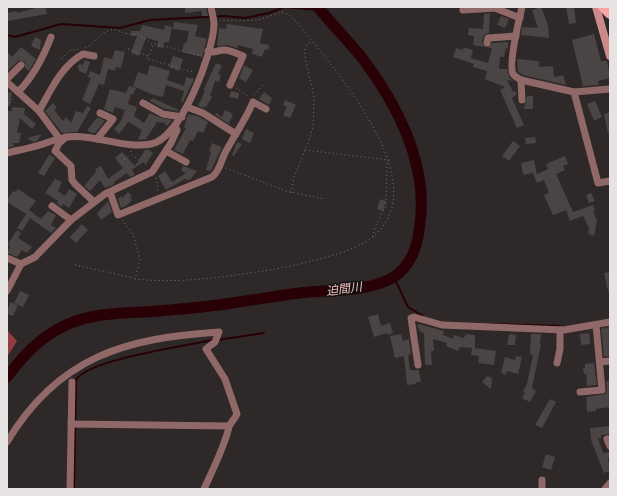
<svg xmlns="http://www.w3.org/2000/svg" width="617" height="496" viewBox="0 0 617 496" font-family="Roboto,'Noto Sans JP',sans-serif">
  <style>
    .forest { fill: #943d43 }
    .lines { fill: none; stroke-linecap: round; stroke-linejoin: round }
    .stream { stroke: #290005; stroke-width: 2 }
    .river { stroke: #290005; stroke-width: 11 }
    .building { fill: #4a4444 }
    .path { stroke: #7b7575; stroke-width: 1; stroke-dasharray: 1 3; stroke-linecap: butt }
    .street { stroke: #916868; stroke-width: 7 }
    .secondary { stroke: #cb8b8b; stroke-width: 8 }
    .primary { stroke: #f9a5a6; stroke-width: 10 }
    .labels { text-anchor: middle; stroke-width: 3; stroke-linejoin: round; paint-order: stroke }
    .water-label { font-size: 12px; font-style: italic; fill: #f4c1c1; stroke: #141111 }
  </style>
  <rect width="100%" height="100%" fill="#2e2828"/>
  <polygon class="forest" points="7,330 17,341 7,357"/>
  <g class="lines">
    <g class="stream">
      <polyline points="7,35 15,37 61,24 120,28 150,20 225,16 245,18 269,13 284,7 320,10"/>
      <polyline points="394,277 408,307 423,316"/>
      <polyline points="490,324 560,326"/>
      <polyline points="217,340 264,333"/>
      <path d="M74,489l2,-109c10,-20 113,-35 137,-40"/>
    </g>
    <path class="river" d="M7,377c17,-22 33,-40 59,-52 33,-15 69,-11 104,-15 22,-2 46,-4 68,-8 24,-3 47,-8 72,-10 24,-2 60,-1 82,-14 20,-12 26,-33 28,-55 8,-59 -23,-119 -57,-164 -14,-18 -31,-34 -45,-52"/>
  </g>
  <g class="building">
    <polygon points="40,7 46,7 47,14 8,21 7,13 17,11 17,13"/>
    <polygon points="185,7 206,7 208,16 202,16 202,11 185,13"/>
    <polygon points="541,7 548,25 549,38 521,35 522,27 538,28 532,10"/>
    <polygon points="566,7 574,7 576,23 569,24"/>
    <polygon points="490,13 489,33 484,35 482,42 484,47 473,45 474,36 468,35 469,28 483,29 484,14"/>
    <polygon points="501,16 509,19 505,28 497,25"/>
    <polygon points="174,22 198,25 195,36 207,39 202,57 182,52 184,43 186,44 189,31 173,29"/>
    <polygon points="227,24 263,29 260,43 269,45 268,50 265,49 262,57 252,54 253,49 238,45 237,48 227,45 217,46 219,28 226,29"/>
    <polygon points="142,25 164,30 165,25 172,27 169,42 164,42 163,48 157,47 158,41 146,38 139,56 131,53 137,36 131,36 131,31 140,31"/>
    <polygon points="594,34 601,61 607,61 610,78 598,81 599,85 583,86 572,40"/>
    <polygon points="35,37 41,40 40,50 31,46"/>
    <polygon points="508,42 508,49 506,48 504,57 500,57 499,69 507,69 509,77 513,81 507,80 513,92 515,91 517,94 512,98 524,125 517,128 500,90 505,87 485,79 487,71 473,67 474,64 453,57 456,48 463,50 463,47 473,50 471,58 488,63 492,48 488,48 492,43"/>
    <polygon points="21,47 36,59 33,64 29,71 25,68 25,62 19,60 7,72 7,51 12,57"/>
    <polygon points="115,50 125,52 121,68 116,67 115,71 108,69 104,85 99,84 90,104 82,100 91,78 88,77 90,71 100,75 104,57 112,59"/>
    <polygon points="173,56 183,59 179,71 169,67"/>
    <polygon points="517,59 539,61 539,67 553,66 554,77 563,75 566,85 523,75 518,72"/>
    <polygon points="85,60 90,62 86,74 79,71 79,69 77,68 79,64 83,65"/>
    <polygon points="216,63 222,66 218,74 221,75 219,82 215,81 210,96 212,97 206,107 204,106 204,108 198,106 205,91 203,91"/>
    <polygon points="150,65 170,71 167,80 184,86 186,77 194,79 183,102 181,102 184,91 166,85 163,97 151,94 133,86 138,72 147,75"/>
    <polygon points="244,65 253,70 246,82 239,78"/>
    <polygon points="129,86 136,88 133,95 131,94 128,104 137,107 134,116 144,123 150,113 161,118 172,120 168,125 165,125 165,123 157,122 146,139 138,140 142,130 128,122 119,134 114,129 121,121 125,110 115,107 113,113 104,109 110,89 126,93"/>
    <polygon points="231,91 239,93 238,99 229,97"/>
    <polygon points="7,92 12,93 10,106 7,106"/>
    <polygon points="264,92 272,98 269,105 259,99"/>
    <polygon points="527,96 533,96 533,109 524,109"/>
    <polygon points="152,98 179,110 178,111 165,109 150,101"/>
    <polygon points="285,100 296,105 290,118 283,115 287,107 283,105"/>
    <polygon points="595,101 602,117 594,121 587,104"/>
    <polygon points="53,103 57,108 54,110 63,121 66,117 71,123 76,111 83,113 87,106 91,108 77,132 62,133 45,111"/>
    <polygon points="12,107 25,108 24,114 36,124 32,129 20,118 17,133 21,133 19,143 13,143 14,146 7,148 7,118 8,111 12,111"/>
    <polygon points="225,110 233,114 229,124 215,115 216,113 222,117"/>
    <polygon points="610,112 610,132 608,133 604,114"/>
    <polygon points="188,114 200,117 208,122 203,133 198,131 193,141 190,140 183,154 174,150 186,128 184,127"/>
    <polygon points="98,117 105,121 95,133 91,133 87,130"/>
    <polygon points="246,129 254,133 250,143 242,139"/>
    <polygon points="42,134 37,141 33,142 27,138"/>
    <polygon points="535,137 536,143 526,144 525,138"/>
    <polygon points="513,141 520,146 509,161 502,156"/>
    <polygon points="237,142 242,144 234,156 232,155"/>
    <polygon points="212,143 222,147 211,171 206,170 211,152 209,151"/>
    <polygon points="147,149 153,153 146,164 143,162 132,170 135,175 130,177 127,173 114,182 115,184 105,188 100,180 90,191 84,186 96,172 95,169 101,166 108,179 123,168 115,158 122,152 135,166 145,150"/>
    <polygon points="49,155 55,158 44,176 38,173"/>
    <polygon points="565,156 568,164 563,166 565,170 556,174 573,212 593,205 595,210 593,211 597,221 594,236 588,234 589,228 583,216 570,221 566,210 553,215 544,195 549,193 544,180 537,183 533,173 523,175 521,163 534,160 537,174 548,169 546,164"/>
    <polygon points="183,166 197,171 190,180 185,179 166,190 158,176 165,171 172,182 186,173 181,171"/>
    <polygon points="55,179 62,182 58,191 65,196 69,189 77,194 69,208 63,204 61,207 57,203 58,201 45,193"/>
    <polygon points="18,189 36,201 29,210 41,219 48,211 56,215 51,225 56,228 51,233 30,218 22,231 17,228 26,214 7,202 7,200 13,191 15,192"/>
    <polygon points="128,192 132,196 130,198 132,200 126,206 121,208 118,199 121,196 122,198"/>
    <polygon points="591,193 595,201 589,203 586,195"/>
    <polygon points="380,199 386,201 383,211 377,209"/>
    <polygon points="108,201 112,212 101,220 97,214"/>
    <polygon points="82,224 88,230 76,243 70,237"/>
    <polygon points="17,230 21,233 18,238 32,247 27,253 22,250 17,257 7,253 10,246 8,244"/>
    <polygon points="610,272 610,291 608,291 604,273"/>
    <polygon points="20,291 29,295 23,307 14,303"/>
    <polygon points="10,302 18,305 13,316 7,314"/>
    <polygon points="378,314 381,326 390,323 393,333 388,335 387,333 374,337 368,317"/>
    <polygon points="419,324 444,331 443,335 453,339 454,335 464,338 466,334 475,335 475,348 496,351 494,365 478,363 479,356 471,355 472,348 460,347 458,351 446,346 447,343 433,339 434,351 431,351 432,365 425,365 424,333 419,331 420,329 417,327"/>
    <polygon points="609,327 610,356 604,357 601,329"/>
    <polygon points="589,333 590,344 581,345 580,334"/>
    <polygon points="401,334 403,341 409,339 411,354 408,356 410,370 419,370 421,382 416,382 416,384 407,385 404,356 395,358 390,336"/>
    <polygon points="509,334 516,335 515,345 507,345"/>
    <polygon points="531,334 541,334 540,344 541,344 532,388 536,391 530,402 522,398 525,392 523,391 527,384 533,355 530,354"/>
    <polygon points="516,356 522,357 518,374 507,371 506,375 501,373 505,357 515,360"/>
    <polygon points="594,363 597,385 587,386 586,374 584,374 583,368 585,368 585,364"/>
    <polygon points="487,376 492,378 491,389 482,382"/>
    <polygon points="606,381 610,381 610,407 596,409 596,411 587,412 586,397 605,394 607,390"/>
    <polygon points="550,399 556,402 542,428 535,425"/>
    <polygon points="610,426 610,434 601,435 602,438 598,438 603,453 610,452 610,457 608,458 610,471 604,473 591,440 590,428"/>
    <polygon points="546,454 555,457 551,470 542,467"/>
  </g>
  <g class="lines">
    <g class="path">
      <path d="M85,48c11,-5 16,-17 28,-19l15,5h10l15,11"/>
      <polyline points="128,49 149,56 153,45 156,44 202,56"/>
      <polyline points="148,57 147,59 194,72"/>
      <polyline points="61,59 69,51 78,49"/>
      <polyline points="236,88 249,97"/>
      <polyline points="254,95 263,85"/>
      <polyline points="7,106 14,98"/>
      <polyline points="305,150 389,160 387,163 386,206 375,227 373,237"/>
      <polyline points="131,151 132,155 147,165"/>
      <polyline points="121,162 131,155"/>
      <polyline points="226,168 286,191 324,199"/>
      <polyline points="156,178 158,187 157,192"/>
      <polyline points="291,193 294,177 310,138 313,126 314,97 304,52 306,46 311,41"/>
      <path d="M122,220l11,14 7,26 -5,19c37,4 72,0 108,-5 21,-3 41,-6 60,-11 25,-7 53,-11 73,-29 59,-55 -45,-168 -79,-212l-8,-7 -7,-3 -24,8 -18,1 -20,-1"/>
      <polyline points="75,265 134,278"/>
    </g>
    <g class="street">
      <path d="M522,7c-3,13 -14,57 -9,67 2,3 5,4 8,6l53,12 36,-3"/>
      <polyline points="463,10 495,8 520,18"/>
      <polyline points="487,43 488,38 516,36"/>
      <path d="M208,51c7,3 9,-1 16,-1 6,0 14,4 19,6l-13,29"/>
      <polyline points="7,79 21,65"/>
      <polyline points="521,80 522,100"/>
      <polyline points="7,82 39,111 59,138"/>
      <path d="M18,92c16,-16 25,-34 33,-55"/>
      <polyline points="574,92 598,183 610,181"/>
      <polyline points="143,103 163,114 182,117"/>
      <polyline points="187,107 203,113 236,134"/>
      <path d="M39,111c12,-21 22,-45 44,-57l11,2"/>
      <polyline points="66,137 59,143 55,151 71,166 72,180 75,184 94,202"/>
      <polyline points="97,139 113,119 100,113"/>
      <polyline points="166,151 186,162"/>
      <path d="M7,153c12,-3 24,-5 36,-9 14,-5 25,-9 41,-7 21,2 45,11 67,7 30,-5 62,-91 63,-119 0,-6 -2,-12 -3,-18"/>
      <path d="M110,192l8,23 94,-38c7,-5 9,-15 12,-22 9,-18 21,-34 29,-53l13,7"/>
      <polyline points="52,206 71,220"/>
      <polyline points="7,258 21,264"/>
      <polyline points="7,291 21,264 35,257 71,220 105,194 152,172 171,143 177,130 175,127"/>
      <polyline points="600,362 610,361"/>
      <polyline points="557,363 560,349 560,330"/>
      <polyline points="418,365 411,318 414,317 442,325 564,330 610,322"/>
      <polyline points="580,392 602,390 596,325"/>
      <polyline points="71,424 229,426"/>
      <polyline points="607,439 610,446"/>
      <path d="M7,442c51,-85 118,-104 212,-110l-4,10 -9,7 19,30 12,35c-2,5 -7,9 -8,13 -5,21 -16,42 -25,62"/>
      <polyline points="70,489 72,382"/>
      <polyline points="542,489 542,480"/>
      <polyline points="605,489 610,483"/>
    </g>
    <polyline class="secondary" points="596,7 610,56"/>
    <polyline class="primary" points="603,7 610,14"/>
  </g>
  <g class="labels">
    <g class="water-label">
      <text transform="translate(344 289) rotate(-8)" y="4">迫間川</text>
    </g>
  </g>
  <rect width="617" height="496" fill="none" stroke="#e7e3e3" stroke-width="16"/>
</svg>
